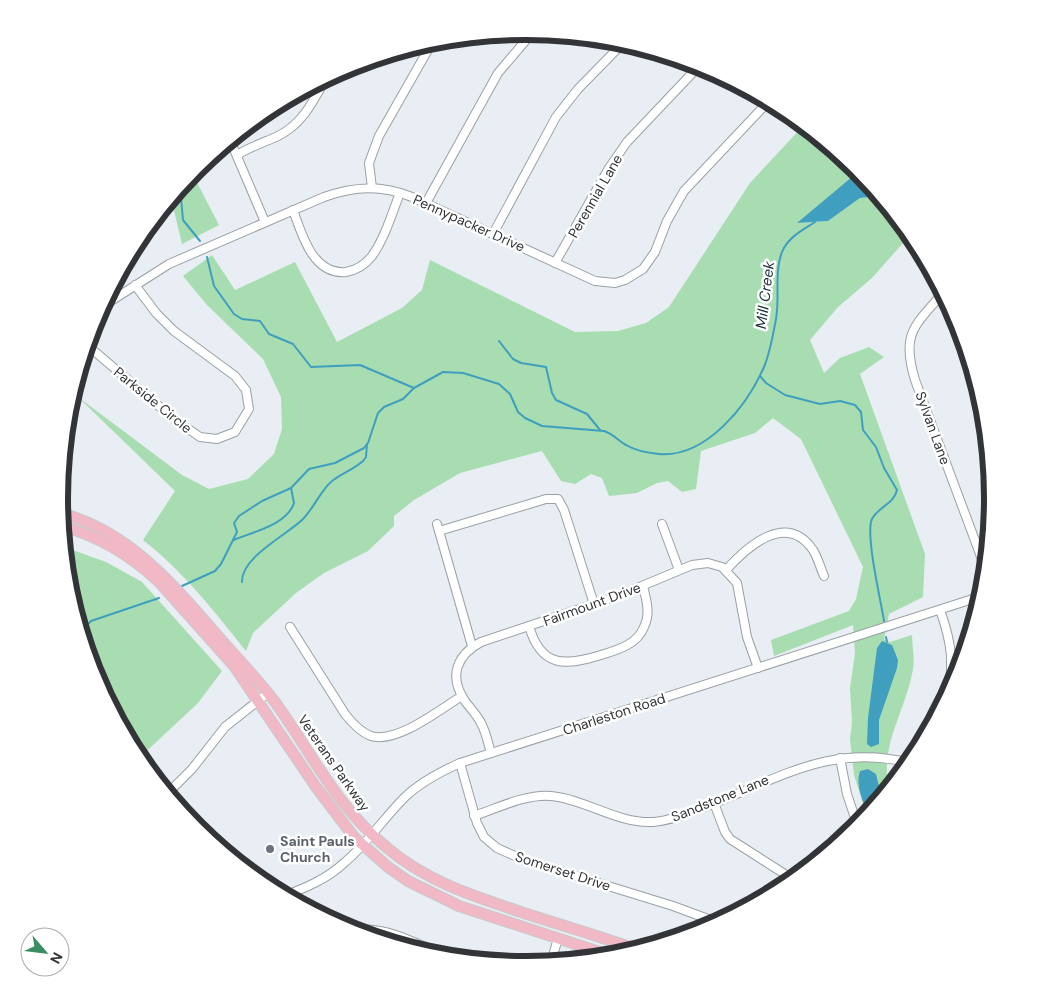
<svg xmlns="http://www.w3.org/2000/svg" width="1052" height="997" viewBox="0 0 1052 997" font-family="'DM Sans',sans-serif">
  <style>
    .green { fill: #a7ddb0 }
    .water { fill: #409fbe }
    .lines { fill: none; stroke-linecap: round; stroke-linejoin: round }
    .stream { stroke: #409fbe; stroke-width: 2 }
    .minor-casing { stroke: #9aa0a5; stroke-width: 10 }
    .major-casing { stroke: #cacacb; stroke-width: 12 }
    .minor { stroke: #fff; stroke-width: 8 }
    .major { stroke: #f1b8c5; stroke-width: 10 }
    .worship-dot { fill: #6b7280; stroke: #fff; stroke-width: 2 }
    .labels { text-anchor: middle; stroke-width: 5; stroke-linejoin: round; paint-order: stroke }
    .street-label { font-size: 14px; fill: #323437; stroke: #fff }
    .worship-label { font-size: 14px; font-weight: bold; fill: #5b616d; stroke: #fff; text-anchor: start }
    .water-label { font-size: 15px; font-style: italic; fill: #1b3038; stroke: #fff }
    .rim { fill: none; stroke: #323437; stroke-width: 6 }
  </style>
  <rect width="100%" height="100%" fill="#e8eef3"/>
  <g class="green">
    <path d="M804,125l55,46 -61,52 30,-2 32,-23 20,-2 31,38 -39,44 -34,29 -28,33 14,33 16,-15 29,-11 15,10 -24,17 65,180 -2,43 -34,17 -5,25 6,3 22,-7c0,10 3,24 1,34 -7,42 -34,76 -24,120l-22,27 -13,-41 -4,-36 2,-16 -2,-35 5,-35 -2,-28 -79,31 -3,-16 78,-29 7,-12 7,-32 -62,-128 -28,-21 -18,15 -54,18 -5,38 -14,3 -14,-11 -11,2 -20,10 -28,3 -7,-18 -11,-4 -16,10 -14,-3 -19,-30 -82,22 -46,27 -20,16v10l-26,25 -44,22 -28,20 -43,40 -7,18c-32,-40 -63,-80 -103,-111l32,-49 -97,-94 104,78 27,14 39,-10 26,-25 8,-25 -1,-32 -18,-38 -56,-54 -24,-29 29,-21 23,35 60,-28 42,80 65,-34 20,-18 8,-30 145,72 43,-1 28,-8 23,-16 81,-124z"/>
    <polygon points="192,173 219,225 182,244 171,198"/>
    <polygon points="64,547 106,562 142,582 222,671 198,703 138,759 94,677 68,589"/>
  </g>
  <g class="water">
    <polygon points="859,171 880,196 860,198 828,221 797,223"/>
    <polygon points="882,641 892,645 898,660 897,668 879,720 879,744 871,747 867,744 868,718 877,648"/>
    <path d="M868,769l8,5 6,24 -14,17c-5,-15 -13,-29 -8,-44z"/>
  </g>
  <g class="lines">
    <g class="stream">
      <polyline points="180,187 183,220 200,241"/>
      <polyline points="207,257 214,286 234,314 242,319 260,321 269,334 293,344 311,367 360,365 414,388"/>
      <polyline points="499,341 513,359 521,363 546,367 552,393 556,400 587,414 600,430"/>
      <path d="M760,376l6,7 19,12 35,9 20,-3 15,4 6,7 2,18 13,17 8,21 13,22c-3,14 -19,17 -25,29 -7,15 9,82 12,102"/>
      <path d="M234,540c18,-8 53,-15 60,-37l-3,-15"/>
      <path d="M242,582c-1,-25 45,-47 61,-63 10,-10 19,-30 28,-37 9,-8 22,-12 32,-21l3,-4 1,-13"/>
      <path d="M182,586l33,-15 6,-7 16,-32 -3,-9 5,-7 23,-15 29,-13 18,-19 26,-6 29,-15 4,-5 10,-30 6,-6 19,-8 11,-11 29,-16 20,1 36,11 11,10 8,18 7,6 17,8 62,5c10,3 14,10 22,14 10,6 22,8 33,9 47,4 88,-48 105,-87 6,-14 9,-32 12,-48 4,-21 -2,-47 6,-67 6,-15 21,-22 33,-30"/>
      <polyline points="82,636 85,627 91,621 159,598"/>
      <polyline points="886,637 887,642"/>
    </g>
    <defs>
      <g id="minor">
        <polyline points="230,140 265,222"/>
        <path d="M237,155c13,-8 25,-12 39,-18 26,-12 37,-35 50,-59"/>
        <polyline points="372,188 369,163 379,136 433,41"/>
        <polyline points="426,203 498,73 533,32"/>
        <path d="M293,210c9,25 20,65 53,62 11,-2 19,-7 26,-16 13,-18 20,-43 28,-63"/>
        <polyline points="493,234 556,117 578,89 624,42"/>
        <polyline points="555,263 609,168 627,142 700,65"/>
        <path d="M943,293c-29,33 -42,41 -28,87l71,190"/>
        <path d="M100,308l69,-44 155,-67c31,-11 57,-12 88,0l183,84 20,2 10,-3 18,-11 12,-17 12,-31 17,-30 85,-90"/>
        <polyline points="87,345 174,419 200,437 217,439 235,432 249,409 246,390 235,376 174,331 156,313 135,285"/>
        <polyline points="437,524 472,646"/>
        <polyline points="662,524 679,570"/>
        <polyline points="439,531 546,499 558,499 564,510 594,604"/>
        <path d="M726,570c21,-23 60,-59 87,-20 5,8 7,17 11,26"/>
        <path d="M940,610c12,33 16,60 4,93"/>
        <path d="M529,626c12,42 36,40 72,29 16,-5 36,-10 43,-28 7,-14 2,-28 -1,-41"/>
        <path d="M290,627l55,87c7,9 15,18 26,22 26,8 69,-27 91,-40"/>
        <polyline points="953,660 964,657"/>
        <path d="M491,753c-3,-10 -5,-21 -10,-30 -4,-8 -11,-15 -16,-22 -17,-25 -8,-46 16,-59l137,-46 74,-31 16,-2 14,4 15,16 10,54 11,31"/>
        <polyline points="840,758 847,794 858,827"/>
        <polyline points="460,763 477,823 484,837 497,848 524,860 673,906 719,923"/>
        <polyline points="167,794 192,769 225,727 268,693"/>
        <polyline points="714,803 725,832 730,839 794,880"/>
        <path d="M474,816c24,-8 51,-22 77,-20 34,3 67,28 102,26 22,-2 42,-12 62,-19 68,-27 118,-59 195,-40"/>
        <path d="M284,896c21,-8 43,-17 60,-33 23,-19 39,-44 60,-65 15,-15 36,-26 56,-35l522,-167"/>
        <path d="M351,931c35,-8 69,16 101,27"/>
        <polyline points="551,963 558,938"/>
      </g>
      <g id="major">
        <path d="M60,513c71,18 117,76 163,129 18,20 36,39 52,60 36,50 62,105 110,144 41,36 91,51 142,68 37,12 75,23 111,36"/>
        <path d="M61,526c38,10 71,30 99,57l74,83 82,121 38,50 34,30 20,14 51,25 156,51"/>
      </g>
    </defs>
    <use href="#minor" class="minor-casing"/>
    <use href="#major" class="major-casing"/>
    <use href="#minor" class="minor"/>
    <use href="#major" class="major"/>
  </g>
  <circle class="worship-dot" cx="270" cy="849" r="5"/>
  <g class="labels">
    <g class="street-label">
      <text transform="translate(595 196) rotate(-60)" y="5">Perennial Lane</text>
      <text transform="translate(469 223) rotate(24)" y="5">Pennypacker Drive</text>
      <text transform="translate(153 400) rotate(39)" y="5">Parkside Circle</text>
      <text transform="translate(933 428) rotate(70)" y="5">Sylvan Lane</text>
      <text transform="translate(592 604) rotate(-20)" y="5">Fairmount Drive</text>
      <text transform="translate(614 714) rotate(-18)" y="5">Charleston Road</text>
      <text transform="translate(334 763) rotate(55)" y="5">Veterans Parkway</text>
      <text transform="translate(720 798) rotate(-22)" y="5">Sandstone Lane</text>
      <text transform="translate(563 871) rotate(18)" y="5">Somerset Drive</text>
    </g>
    <g class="worship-label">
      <text x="280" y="846">Saint Pauls<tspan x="280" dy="16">Church</tspan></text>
    </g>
    <g class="water-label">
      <text transform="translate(765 295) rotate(-83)" y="5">Mill Creek</text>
    </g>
  </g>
  <path d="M0 0H1052V997H0ZM68 498a458 458 0 1 1 916 0a458 458 0 1 1-916 0Z" fill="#fff" fill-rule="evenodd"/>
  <path class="rim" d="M68 498a458 458 0 1 1 916 0a458 458 0 1 1-916 0Z"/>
  <g transform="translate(45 952) rotate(118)"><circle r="24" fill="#ffffff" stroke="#adaeaf"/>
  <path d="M0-4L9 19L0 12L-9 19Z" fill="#3a8f62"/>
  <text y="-8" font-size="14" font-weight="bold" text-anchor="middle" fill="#323437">N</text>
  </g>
</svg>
